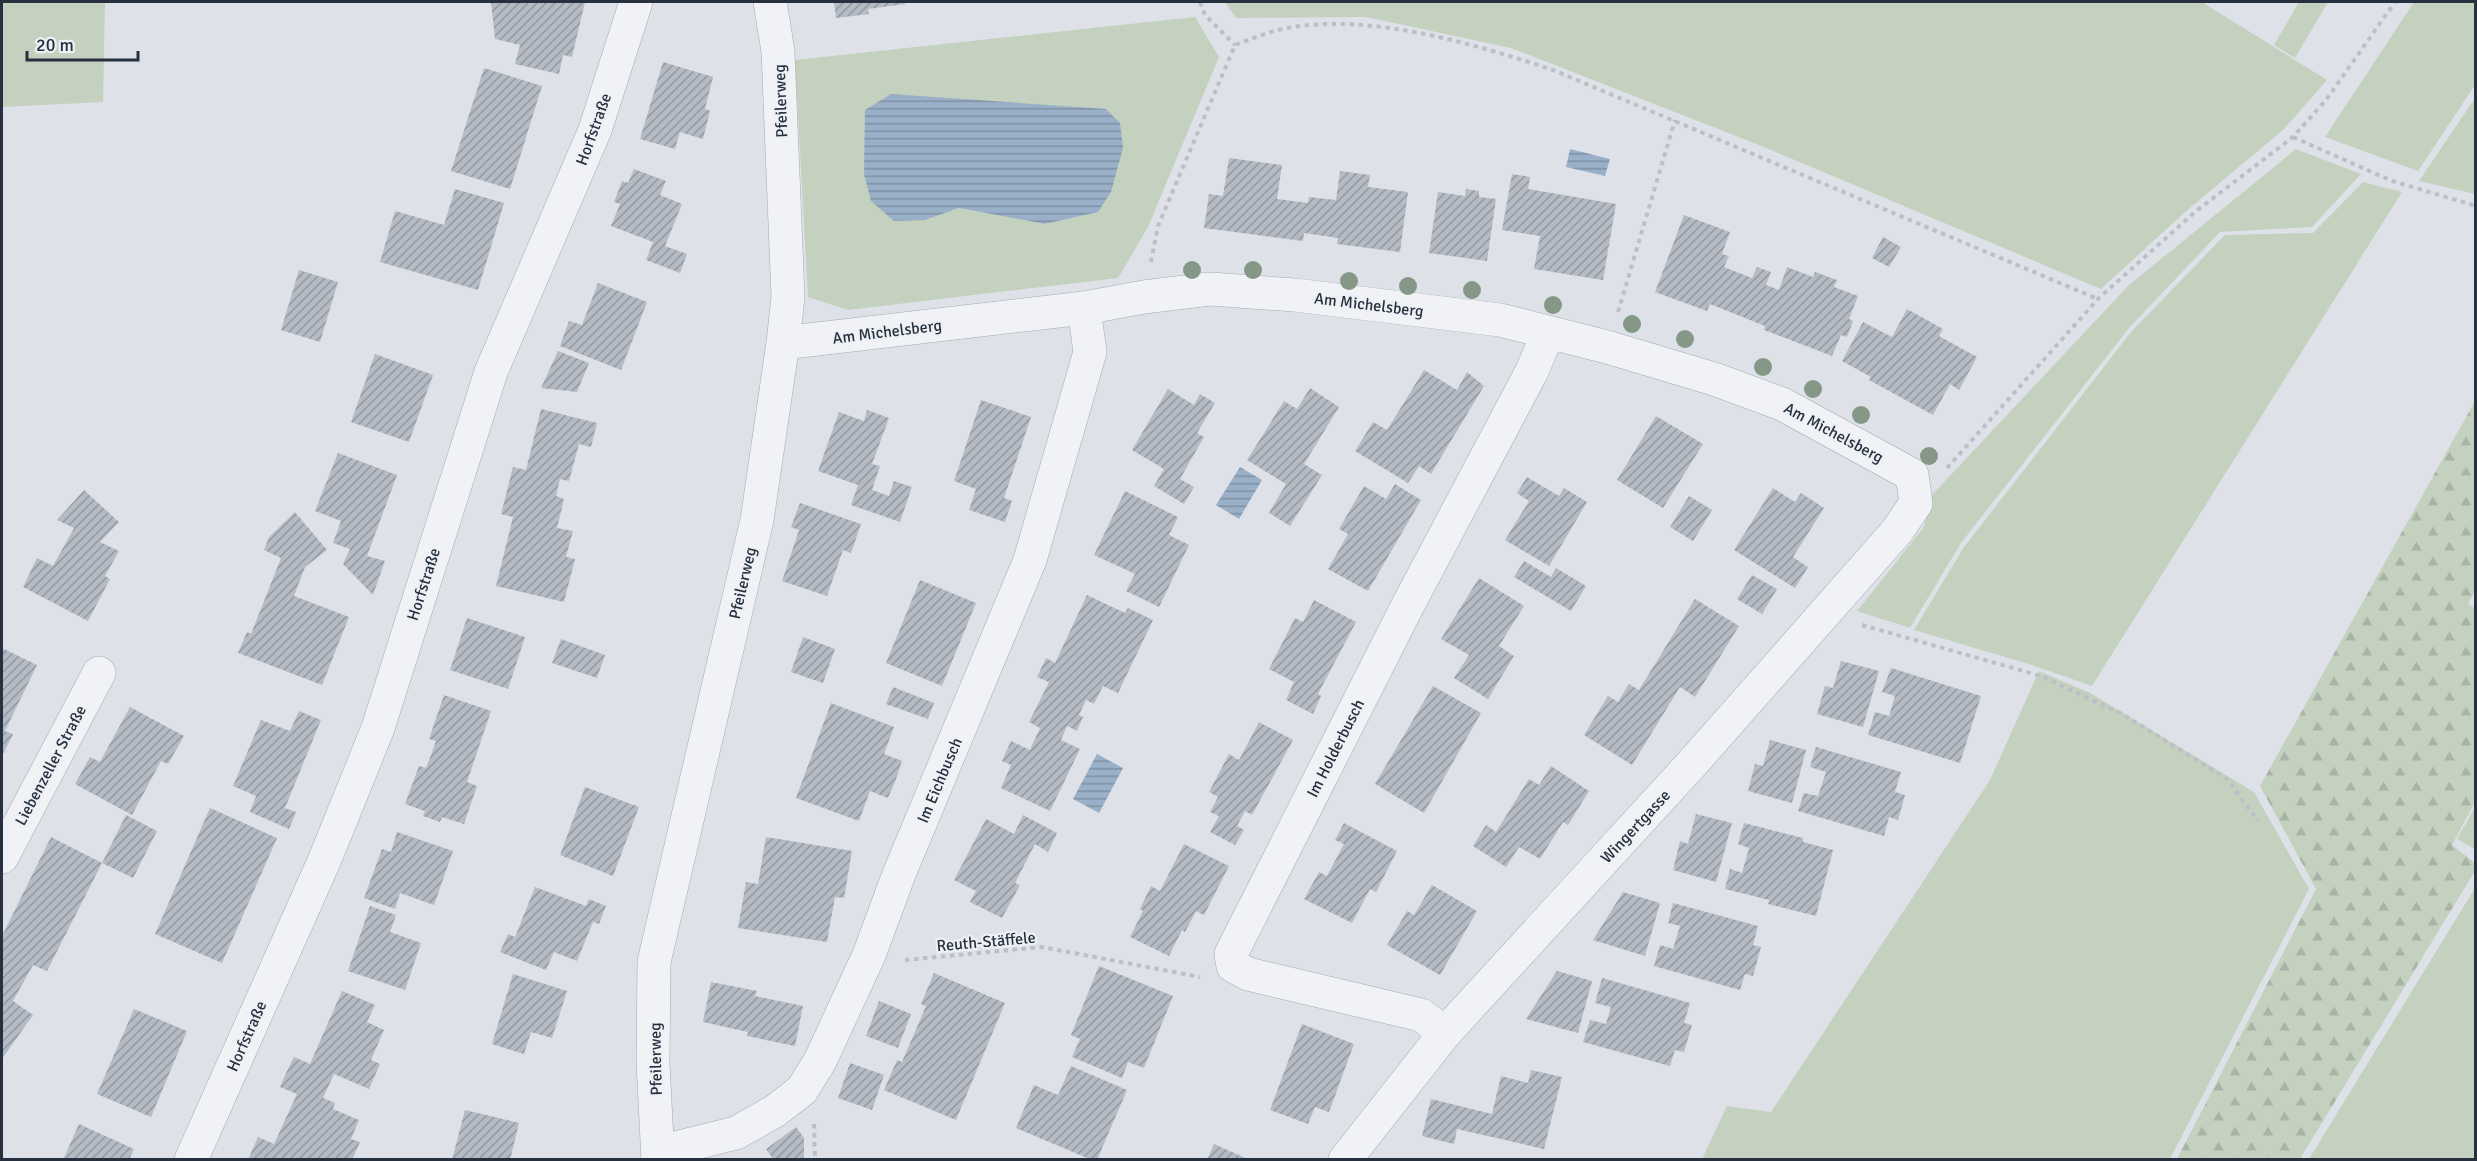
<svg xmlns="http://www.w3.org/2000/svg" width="2477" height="1161" viewBox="0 0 2477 1161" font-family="Signika,sans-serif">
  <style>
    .grass { fill: #c4d1bf; fill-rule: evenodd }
    .forest { fill: url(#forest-firs) }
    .water { fill: url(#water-rules) }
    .building { fill: url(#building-hatch) }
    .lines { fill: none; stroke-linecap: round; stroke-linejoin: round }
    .minor-casing { stroke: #a3a9b2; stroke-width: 34 }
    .path { stroke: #bcc0c6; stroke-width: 4; stroke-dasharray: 4.5 4.5; stroke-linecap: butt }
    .minor { stroke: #f1f2f6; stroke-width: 33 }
    .tree { fill: #859786 }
    .labels { text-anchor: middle; stroke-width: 4.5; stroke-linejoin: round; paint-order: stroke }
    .street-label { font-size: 16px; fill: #27303e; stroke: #edf1f5 }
  </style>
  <defs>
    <pattern id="forest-firs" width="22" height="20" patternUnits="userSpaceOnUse" patternTransform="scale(1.5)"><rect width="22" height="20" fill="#c4d1bf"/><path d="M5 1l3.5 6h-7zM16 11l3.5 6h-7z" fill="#a8b4a5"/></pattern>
    <pattern id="water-rules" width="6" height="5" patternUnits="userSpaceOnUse" patternTransform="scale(1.5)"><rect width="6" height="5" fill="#99b0c8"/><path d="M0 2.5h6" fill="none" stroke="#7d90a4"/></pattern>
    <pattern id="building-hatch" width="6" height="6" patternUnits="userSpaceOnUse" patternTransform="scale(1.5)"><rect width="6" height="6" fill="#b5bbc4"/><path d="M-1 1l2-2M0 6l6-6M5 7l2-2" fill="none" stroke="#9398a1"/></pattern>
  </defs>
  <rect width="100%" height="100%" fill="#dee2e8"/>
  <g class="grass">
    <polygon points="2,2 105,2 103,102 2,107"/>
    <polygon points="1225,2 2202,2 2327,80 2284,129 2184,213 2101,289 1759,145 1511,48 1366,17 1236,18"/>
    <polygon points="2299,2 2328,2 2295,58 2274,45"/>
    <polygon points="2414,2 2476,2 2475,85 2418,171 2325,137"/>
    <path d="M1195,17l24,40 -71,170 -30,51 -270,32 -40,-13 -13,-237zM871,201l227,11 -53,12 -86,-16 -34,12z"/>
    <polygon points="2475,98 2475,194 2419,181"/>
    <polygon points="2296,149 2361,174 2312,227 2220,232 2129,328 1961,543 1910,628 1857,611 1924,527 1930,497 2128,286"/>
    <polygon points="2363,182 2402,192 2092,686 2032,665 1914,630 1964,547 2131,332 2225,235 2313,233"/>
    <polygon points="2039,671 2090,693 2254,792 2309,889 2170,1159 1702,1159 1727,1106 1771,1112 1990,780"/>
    <polygon points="2475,807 2475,849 2457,839"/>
    <polygon points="2475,888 2475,1159 2309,1159"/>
  </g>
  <polygon class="forest" points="2475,401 2476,589 2468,604 2476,609 2475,802 2452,845 2475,863 2475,871 2300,1159 2177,1159 2316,889 2260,786"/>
  <g class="water">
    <polygon points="891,94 1106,109 1120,123 1123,148 1111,192 1098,212 1045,224 959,208 925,220 894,221 871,201 864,174 865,110"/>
    <polygon points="1570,149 1610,159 1605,176 1566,167"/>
    <polygon points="1240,467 1262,480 1239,519 1216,505"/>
    <polygon points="1097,754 1123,768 1099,813 1073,799"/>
  </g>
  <g class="building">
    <polygon points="491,2 585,2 572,57 563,55 559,74 515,64 520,45 495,39"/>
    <polygon points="834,2 904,2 905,4 868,9 869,14 836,18"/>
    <polygon points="663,62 713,77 705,109 710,111 703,139 680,132 675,149 640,139"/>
    <polygon points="484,68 542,86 510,189 451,171"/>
    <polygon points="1229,158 1282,165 1277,199 1308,203 1309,197 1336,200 1340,171 1370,175 1368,187 1408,192 1400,252 1337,244 1338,238 1304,233 1303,241 1204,228 1209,194 1223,196"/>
    <polygon points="634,169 666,181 660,195 682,204 665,246 687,254 680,273 646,260 653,242 611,226 620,204 614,202 622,181 628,183"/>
    <polygon points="1512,174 1530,177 1528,189 1616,204 1603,280 1534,269 1540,236 1502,230"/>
    <polygon points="455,189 504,203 478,290 380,262 395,211 444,225"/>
    <polygon points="1466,189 1479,191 1479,197 1496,199 1487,261 1429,253 1438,192 1465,196"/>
    <polygon points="1684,215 1730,232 1722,254 1729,256 1724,267 1752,278 1757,267 1771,272 1766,285 1779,290 1787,267 1813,277 1815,272 1837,280 1834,287 1858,296 1849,319 1853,321 1847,337 1841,335 1832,356 1764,330 1765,326 1710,304 1707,311 1655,292"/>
    <polygon points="1883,237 1901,247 1889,267 1872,258"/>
    <polygon points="299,270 338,282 320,342 281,330"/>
    <polygon points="598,283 647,302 621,370 560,346 569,321 582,325"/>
    <polygon points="1907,309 1943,329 1939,336 1977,357 1959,390 1950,384 1933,415 1869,380 1871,377 1842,361 1863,322 1892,337"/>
    <polygon points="558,351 589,363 577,392 541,388"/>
    <polygon points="375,354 433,375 409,442 351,422"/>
    <polygon points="1424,370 1457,390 1467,372 1484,386 1431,474 1419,466 1408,483 1355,451 1373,422 1387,430"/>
    <polygon points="1310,388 1339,407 1304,464 1322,475 1290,526 1269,513 1286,484 1247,460 1284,401 1297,409"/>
    <polygon points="1168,389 1194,405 1200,394 1215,403 1197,433 1204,437 1180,479 1194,487 1184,504 1154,486 1164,469 1132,450"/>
    <polygon points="981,400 1031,417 1004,498 1012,501 1005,522 969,510 976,489 954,481"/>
    <polygon points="541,409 597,423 591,447 579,444 569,481 560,479 556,496 564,499 557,528 573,531 566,557 575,559 564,602 496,586 513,517 501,514 513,467 526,470"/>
    <polygon points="867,410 889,418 872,464 880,466 872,490 889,496 894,481 912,487 900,522 851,505 858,485 818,471 839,412 864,421"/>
    <polygon points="1656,416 1703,444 1663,508 1617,480"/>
    <polygon points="338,453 397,475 367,556 385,561 373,595 343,564 350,549 333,543 341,521 315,511"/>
    <polygon points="1527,477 1559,496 1564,488 1587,502 1549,566 1505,540 1529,501 1517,493"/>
    <polygon points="1395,484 1421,500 1368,591 1328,569 1348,534 1339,529 1364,486 1386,499"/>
    <polygon points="1773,488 1795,502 1801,493 1824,508 1793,557 1808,567 1795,588 1734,550"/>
    <polygon points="84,490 119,522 100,542 119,551 105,576 110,579 88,621 23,587 37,558 53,566 74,528 57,520"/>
    <polygon points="1125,491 1178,517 1169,535 1189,545 1159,607 1126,591 1135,574 1094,555"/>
    <polygon points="1689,496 1712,510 1693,541 1670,527"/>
    <polygon points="800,503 861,524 851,553 843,550 827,596 782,581 799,530 791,527"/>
    <polygon points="295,512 327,550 305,567 294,596 349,617 322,685 238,653 247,632 251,634 281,558 264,550 269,537"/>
    <polygon points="1524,561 1551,577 1556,568 1586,586 1571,611 1514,577"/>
    <polygon points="1752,575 1777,589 1762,614 1737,599"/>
    <polygon points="1479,578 1524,606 1499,646 1514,656 1488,699 1454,678 1469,655 1441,639"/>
    <polygon points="920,580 976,603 942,686 886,663"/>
    <polygon points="1087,595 1125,613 1128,608 1153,620 1118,693 1103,686 1094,704 1086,700 1079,715 1083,717 1077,731 1067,726 1061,740 1080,749 1050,811 1001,788 1011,765 1002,761 1011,741 1030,750 1040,728 1029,722 1049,682 1037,677 1046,658 1055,663"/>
    <polygon points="1695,599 1739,626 1695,697 1680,687 1632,765 1584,735 1608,696 1618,702 1629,684 1639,690"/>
    <polygon points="1314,600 1356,622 1318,694 1321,696 1313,714 1286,700 1294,682 1269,669 1295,618 1303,622"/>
    <polygon points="467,618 525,637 508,689 450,670"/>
    <polygon points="803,637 835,649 823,683 791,672"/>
    <polygon points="561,639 605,655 597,678 552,663"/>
    <polygon points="2,648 37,665 5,731 13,734 2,756"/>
    <polygon points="1841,661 1879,671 1863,727 1817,714 1825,686 1833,688"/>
    <polygon points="1891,668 1981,696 1960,763 1868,735 1875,712 1889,716 1895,696 1882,692"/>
    <polygon points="1433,686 1481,713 1424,813 1375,784"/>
    <polygon points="893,687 934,703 928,719 886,704"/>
    <polygon points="444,695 491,711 467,782 477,786 464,824 442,817 440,822 423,816 425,811 405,804 419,766 426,768 431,755 436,741 429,739"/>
    <polygon points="831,703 894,727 884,754 902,761 896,779 888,798 870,791 859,821 796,798"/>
    <polygon points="130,707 184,736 168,764 161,761 132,815 75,784 90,757 100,762"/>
    <polygon points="299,711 321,720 285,808 296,812 289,829 250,812 256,796 233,786 261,720 290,731"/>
    <polygon points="1259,722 1293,740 1252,815 1245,811 1237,826 1244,830 1235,845 1210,832 1219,816 1210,812 1218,797 1209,792 1229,754 1239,760"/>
    <polygon points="1770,740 1806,750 1792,803 1748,791 1755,764 1763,766"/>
    <polygon points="1816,747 1901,772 1895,792 1905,795 1898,820 1889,817 1884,836 1798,811 1804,793 1818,796 1826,772 1810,767"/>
    <polygon points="1551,766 1589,791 1568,825 1563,822 1540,859 1519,847 1506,867 1473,846 1486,825 1496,832 1529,779 1539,785"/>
    <polygon points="585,787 639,807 613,876 560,855"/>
    <polygon points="210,808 277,838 222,963 155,934"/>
    <polygon points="1696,814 1732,823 1716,882 1673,870 1680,841 1688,844"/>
    <polygon points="126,815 157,831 133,878 102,863"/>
    <polygon points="1023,815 1057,833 1048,852 1035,844 1015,883 1020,885 1002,918 970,902 976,891 954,880 986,819 1014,834"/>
    <polygon points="1344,823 1397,851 1376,892 1370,889 1352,923 1304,899 1319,872 1327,876 1344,844 1335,840"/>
    <polygon points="1744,823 1803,838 1803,842 1833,850 1816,916 1768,904 1769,900 1725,889 1730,869 1742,873 1749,848 1738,844"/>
    <polygon points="397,832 453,851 434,905 400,893 395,909 364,898 382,849 391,852"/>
    <polygon points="51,837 102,863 47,971 33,965 13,1001 33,1015 2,1059 2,936"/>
    <polygon points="766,837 852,851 844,898 835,897 827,942 738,928 746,882 758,884"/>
    <polygon points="1184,844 1229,866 1204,915 1196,911 1185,932 1182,930 1169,956 1130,937 1143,911 1140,909 1151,886 1160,891"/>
    <polygon points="1432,885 1477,911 1440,975 1387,945 1407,911 1414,915"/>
    <polygon points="535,887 586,906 589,899 606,906 599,924 593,922 577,961 554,952 546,970 500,952 508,934 515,937"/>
    <polygon points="1623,892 1660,903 1645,956 1593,940"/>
    <polygon points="1673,903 1758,926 1753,945 1761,947 1753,976 1745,974 1740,990 1654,966 1660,945 1673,949 1680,926 1668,923"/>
    <polygon points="370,906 396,915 390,932 421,943 405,990 348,971"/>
    <polygon points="1099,966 1173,996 1144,1068 1128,1062 1122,1078 1072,1057 1080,1039 1071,1035"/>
    <polygon points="1557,971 1592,981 1578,1033 1526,1019"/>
    <polygon points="934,973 1005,1003 956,1120 884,1090 897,1060 902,1062 926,1006 921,1004"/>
    <polygon points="513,974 567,991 552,1038 531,1032 524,1054 492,1044"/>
    <polygon points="1602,978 1690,1003 1684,1023 1692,1025 1684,1052 1675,1050 1670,1066 1583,1042 1590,1020 1606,1024 1611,1007 1595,1003"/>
    <polygon points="711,982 757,991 755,996 803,1006 795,1046 747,1036 748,1032 703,1022"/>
    <polygon points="342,991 375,1005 367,1022 384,1030 371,1060 380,1064 369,1089 334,1074 323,1098 335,1103 333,1109 359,1120 351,1139 360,1142 352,1160 248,1160 258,1137 274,1144 297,1094 280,1087 287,1071 294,1057 310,1064"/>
    <polygon points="879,1001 911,1014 898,1048 866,1036"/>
    <polygon points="134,1009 187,1031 151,1117 97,1094"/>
    <polygon points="1302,1024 1354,1044 1329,1112 1315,1107 1308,1124 1270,1110"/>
    <polygon points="850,1063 884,1075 872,1110 838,1098"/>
    <polygon points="1071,1066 1127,1090 1097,1160 1092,1160 1016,1128 1034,1085 1058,1095"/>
    <polygon points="1531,1070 1562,1077 1544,1149 1457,1129 1454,1144 1422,1136 1431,1099 1492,1114 1501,1076 1528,1083"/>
    <polygon points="465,1110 519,1123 510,1160 452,1160"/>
    <polygon points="79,1124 134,1149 129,1160 63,1160"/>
    <polygon points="796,1127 804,1138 804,1160 774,1160 766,1149"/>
    <polygon points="1214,1144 1250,1160 1207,1160"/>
  </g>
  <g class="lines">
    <defs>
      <g id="minor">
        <polyline points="783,343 1084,308 1144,297 1210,289 1295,295 1500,320 1607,347 1714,379 1782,404 1912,475 1916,503 1898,530 1697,758 1445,1033 1345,1160"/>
        <polyline points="2,857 99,673"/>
        <polyline points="1445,1033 1421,1015 1248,974 1233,966 1231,954 1408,605 1532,371 1548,333"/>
        <polyline points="659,1152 736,1133 775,1111 802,1090 820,1061 869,955 899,874 1030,560 1090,352 1084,308"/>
        <polyline points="191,1160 325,859 378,728 491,372 595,130 636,2"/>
        <polyline points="658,1160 653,1063 654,962 757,520 783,343 788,297 778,51 770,2"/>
      </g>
    </defs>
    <use href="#minor" class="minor-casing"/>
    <g class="path">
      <polyline points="1200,2 1205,15 1235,45"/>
      <polyline points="2293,137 2392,181 2476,206"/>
      <path d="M1151,262l7,-36 77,-181c13,-5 26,-10 39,-14 85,-22 198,12 279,39l545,229"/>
      <polyline points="1618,312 1675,120"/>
      <polyline points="1947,468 2098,299 2195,212 2293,137 2326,100 2395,2"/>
      <polyline points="1862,625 2041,676 2122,714 2227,779 2258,821"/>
      <polyline points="905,960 1042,947 1200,977"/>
      <polyline points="814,1124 815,1160"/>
    </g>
    <use href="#minor" class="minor"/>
  </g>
  <g class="tree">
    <circle cx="1192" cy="270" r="9"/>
    <circle cx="1253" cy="270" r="9"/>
    <circle cx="1349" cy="281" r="9"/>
    <circle cx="1408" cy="286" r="9"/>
    <circle cx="1472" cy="290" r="9"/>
    <circle cx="1553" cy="305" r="9"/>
    <circle cx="1632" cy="324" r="9"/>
    <circle cx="1685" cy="339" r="9"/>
    <circle cx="1763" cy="367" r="9"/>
    <circle cx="1813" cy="389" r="9"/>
    <circle cx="1861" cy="415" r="9"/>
    <circle cx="1929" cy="456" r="9"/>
  </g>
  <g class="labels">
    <g class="street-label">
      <text transform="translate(780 101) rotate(-92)" y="6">Pfeilerweg</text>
      <text transform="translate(593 129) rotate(-70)" y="6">Horfstraße</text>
      <text transform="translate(1369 304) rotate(7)" y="6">Am Michelsberg</text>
      <text transform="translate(887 331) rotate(-7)" y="6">Am Michelsberg</text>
      <text transform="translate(1834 432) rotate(28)" y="6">Am Michelsberg</text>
      <text transform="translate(742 583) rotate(-77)" y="6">Pfeilerweg</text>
      <text transform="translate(423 584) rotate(-72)" y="6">Horfstraße</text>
      <text transform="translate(1335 748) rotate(-63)" y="6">Im Holderbusch</text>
      <text transform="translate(50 765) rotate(-62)" y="6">Liebenzeller Straße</text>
      <text transform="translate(939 780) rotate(-67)" y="6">Im Eichbusch</text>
      <text transform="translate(1635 826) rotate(-47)" y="6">Wingertgasse</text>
      <text transform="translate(986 941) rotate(-5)" y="6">Reuth-Stäffele</text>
      <text transform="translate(246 1036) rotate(-66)" y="6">Horfstraße</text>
      <text transform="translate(655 1059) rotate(-91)" y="6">Pfeilerweg</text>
    </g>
  </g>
  <rect width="2477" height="1161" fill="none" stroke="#27303e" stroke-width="6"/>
  <path d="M27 51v9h111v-9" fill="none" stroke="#27303e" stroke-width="3"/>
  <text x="36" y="51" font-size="18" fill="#27303e" stroke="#edf1f5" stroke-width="4.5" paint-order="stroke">20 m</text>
</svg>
